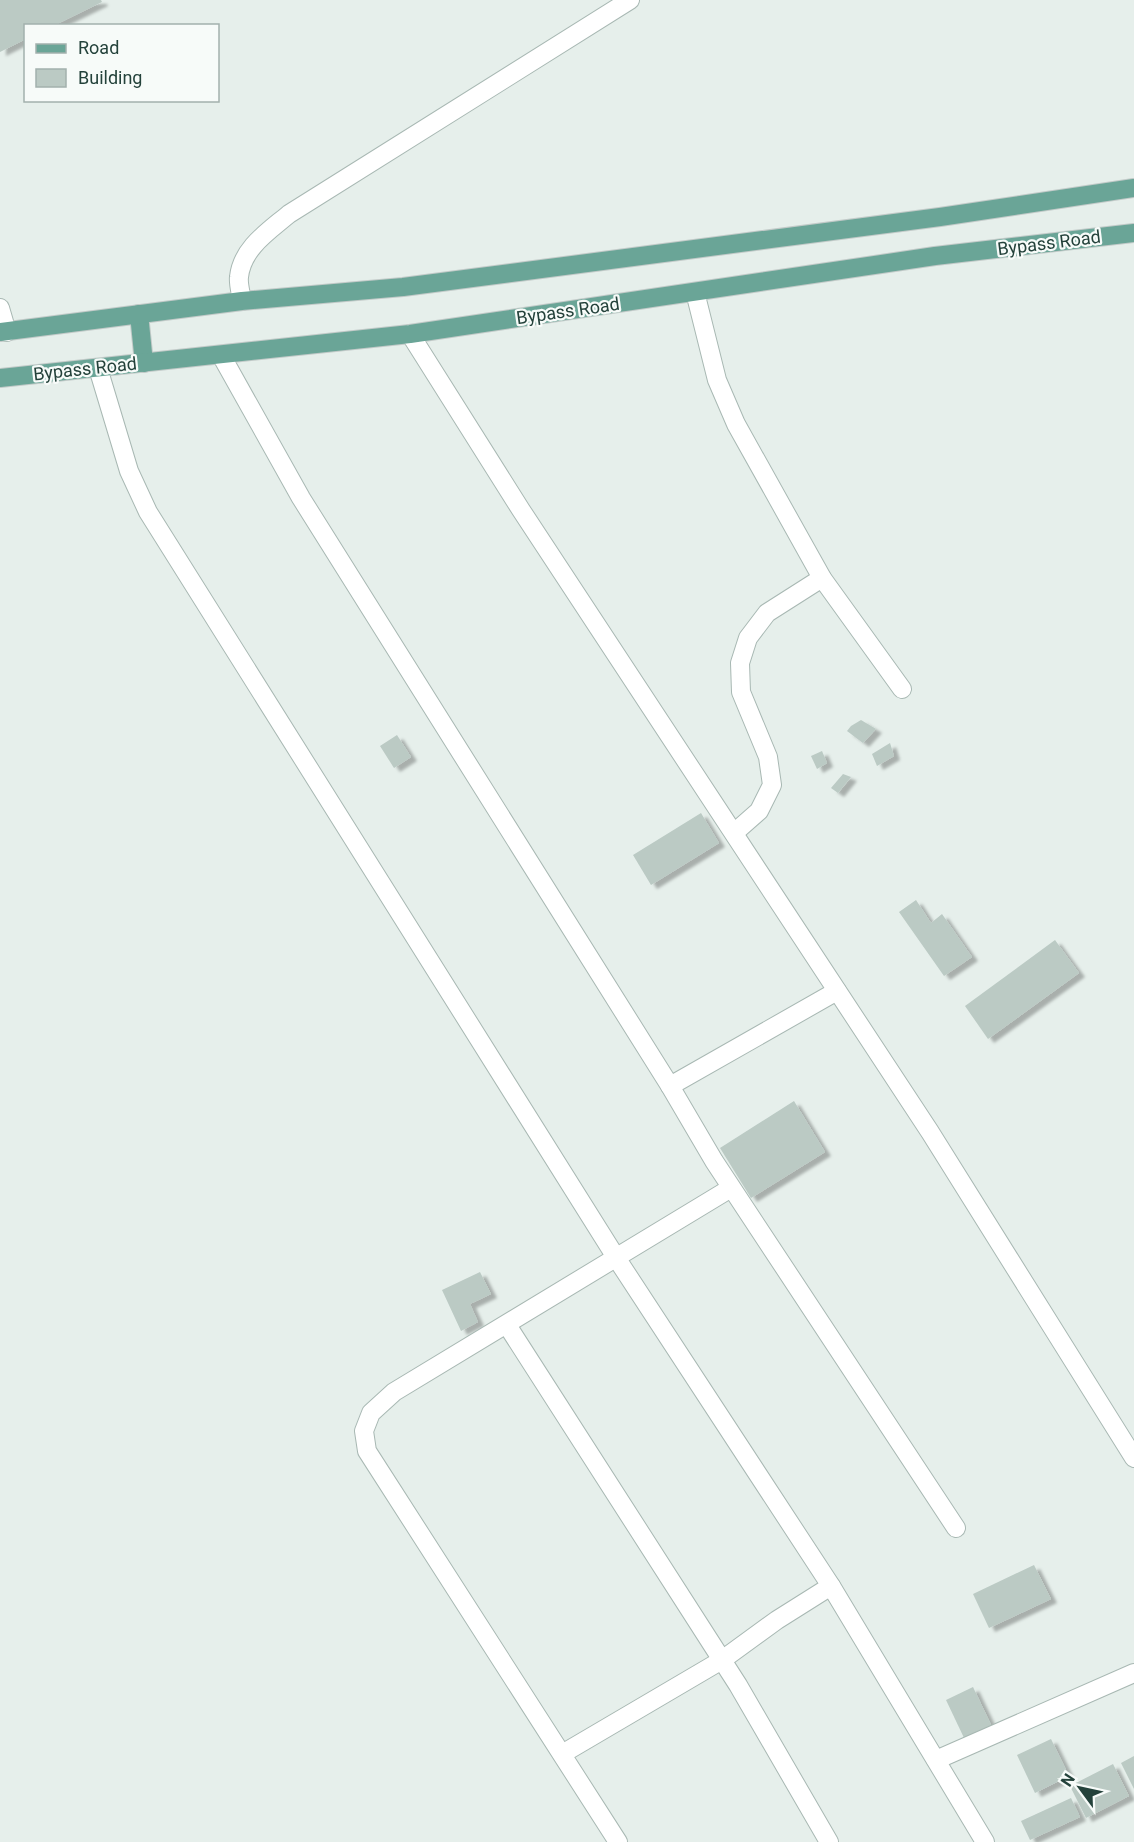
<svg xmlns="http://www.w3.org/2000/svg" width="1134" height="1842" viewBox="0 0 1134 1842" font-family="Roboto,sans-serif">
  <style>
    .building { fill: #bbcac4; filter: url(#shadow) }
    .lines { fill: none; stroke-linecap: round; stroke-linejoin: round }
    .minor-casing { stroke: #a8b8b3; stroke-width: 20 }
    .major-casing { stroke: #c2cac8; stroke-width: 20 }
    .minor { stroke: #fff; stroke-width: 18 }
    .major { stroke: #6aa597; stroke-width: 18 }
    .labels { text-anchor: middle; stroke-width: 4.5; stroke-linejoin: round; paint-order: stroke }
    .street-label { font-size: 18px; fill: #24423b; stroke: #f7fbf9 }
  </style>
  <defs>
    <filter id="shadow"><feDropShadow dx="6" dy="4" stdDeviation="1.5" flood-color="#0004"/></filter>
  </defs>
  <rect width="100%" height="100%" fill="#e6efeb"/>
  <g class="building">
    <polygon points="0,0 101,0 102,2 53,26 26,26 26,39 0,52"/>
    <polygon points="861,720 876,729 863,743 847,731 851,726"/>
    <polygon points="397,735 411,757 394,768 380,746"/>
    <polygon points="890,743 894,756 877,766 872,754"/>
    <polygon points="822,751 827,763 817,769 811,756"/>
    <polygon points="843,774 851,777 838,793 831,788"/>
    <polygon points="701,813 719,843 651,885 633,855"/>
    <polygon points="916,900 931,923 942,914 972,957 944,976 899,912"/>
    <polygon points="1055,940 1079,973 988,1039 965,1006"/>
    <polygon points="794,1101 825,1152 751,1198 720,1148"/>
    <polygon points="480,1272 491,1294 470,1304 478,1322 461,1331 442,1290"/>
    <polygon points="1034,1565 1051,1599 989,1628 973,1594"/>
    <polygon points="973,1687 992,1727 965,1740 946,1700"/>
    <polygon points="1051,1739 1069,1776 1035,1793 1017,1755"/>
    <polygon points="1134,1756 1134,1789 1121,1763"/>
    <polygon points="1113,1764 1129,1796 1086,1818 1070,1786"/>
    <polygon points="1071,1798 1080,1817 1030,1840 1021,1821"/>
  </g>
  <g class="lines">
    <defs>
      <g id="minor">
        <polyline points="695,292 717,380 736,424 822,578 902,689"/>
        <path d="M242,301c-1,-8 -4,-17 -3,-24 3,-29 30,-46 50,-63l341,-214"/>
        <polyline points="0,308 7,332"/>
        <polyline points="410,334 521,510 930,1132 1134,1458"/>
        <polyline points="221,355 301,498 670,1086 714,1161 956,1528"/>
        <polyline points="98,368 129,471 148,512 617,1259 831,1586 985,1842"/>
        <polyline points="734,833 759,811 772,785 768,757 741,692 740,663 748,638 767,613 822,578"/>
        <polyline points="670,1086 837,991"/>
        <polyline points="507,1325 738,1685 829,1842"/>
        <polyline points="562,1754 722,1660 777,1620 831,1586"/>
        <polyline points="936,1760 1134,1673"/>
        <polyline points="618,1842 367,1451 364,1431 371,1413 394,1392 731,1188"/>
      </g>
      <g id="major">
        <polyline points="139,314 144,363"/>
        <polyline points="0,332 242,301 403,287 940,217 1134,188"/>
        <polyline points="0,378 410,334 935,256 1134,233"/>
      </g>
    </defs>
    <use href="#minor" class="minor-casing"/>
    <use href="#major" class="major-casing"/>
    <use href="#minor" class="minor"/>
    <use href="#major" class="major"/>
  </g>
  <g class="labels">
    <g class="street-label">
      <text transform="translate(1049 243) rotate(-7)" y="6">Bypass Road</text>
      <text transform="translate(568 311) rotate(-8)" y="6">Bypass Road</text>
      <text transform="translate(85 369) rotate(-6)" y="6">Bypass Road</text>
    </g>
  </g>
  <rect x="24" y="24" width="195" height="78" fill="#f7fbf9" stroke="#a3b1ad" stroke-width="1.5"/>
  <rect x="36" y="44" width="30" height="9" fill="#6aa597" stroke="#a3b1ad" stroke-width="1.5"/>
  <text x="78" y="54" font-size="18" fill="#24423b">Road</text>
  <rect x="36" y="69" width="30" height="18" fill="#bbcac4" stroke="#a3b1ad" stroke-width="1.5"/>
  <text x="78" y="84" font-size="18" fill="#24423b">Building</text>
  <g transform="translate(1080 1788) rotate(303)" stroke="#f7fbf9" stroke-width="4.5" paint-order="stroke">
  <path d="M0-4.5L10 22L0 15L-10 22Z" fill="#24423b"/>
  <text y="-9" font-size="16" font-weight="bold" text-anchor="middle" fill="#24423b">N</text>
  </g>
</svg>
